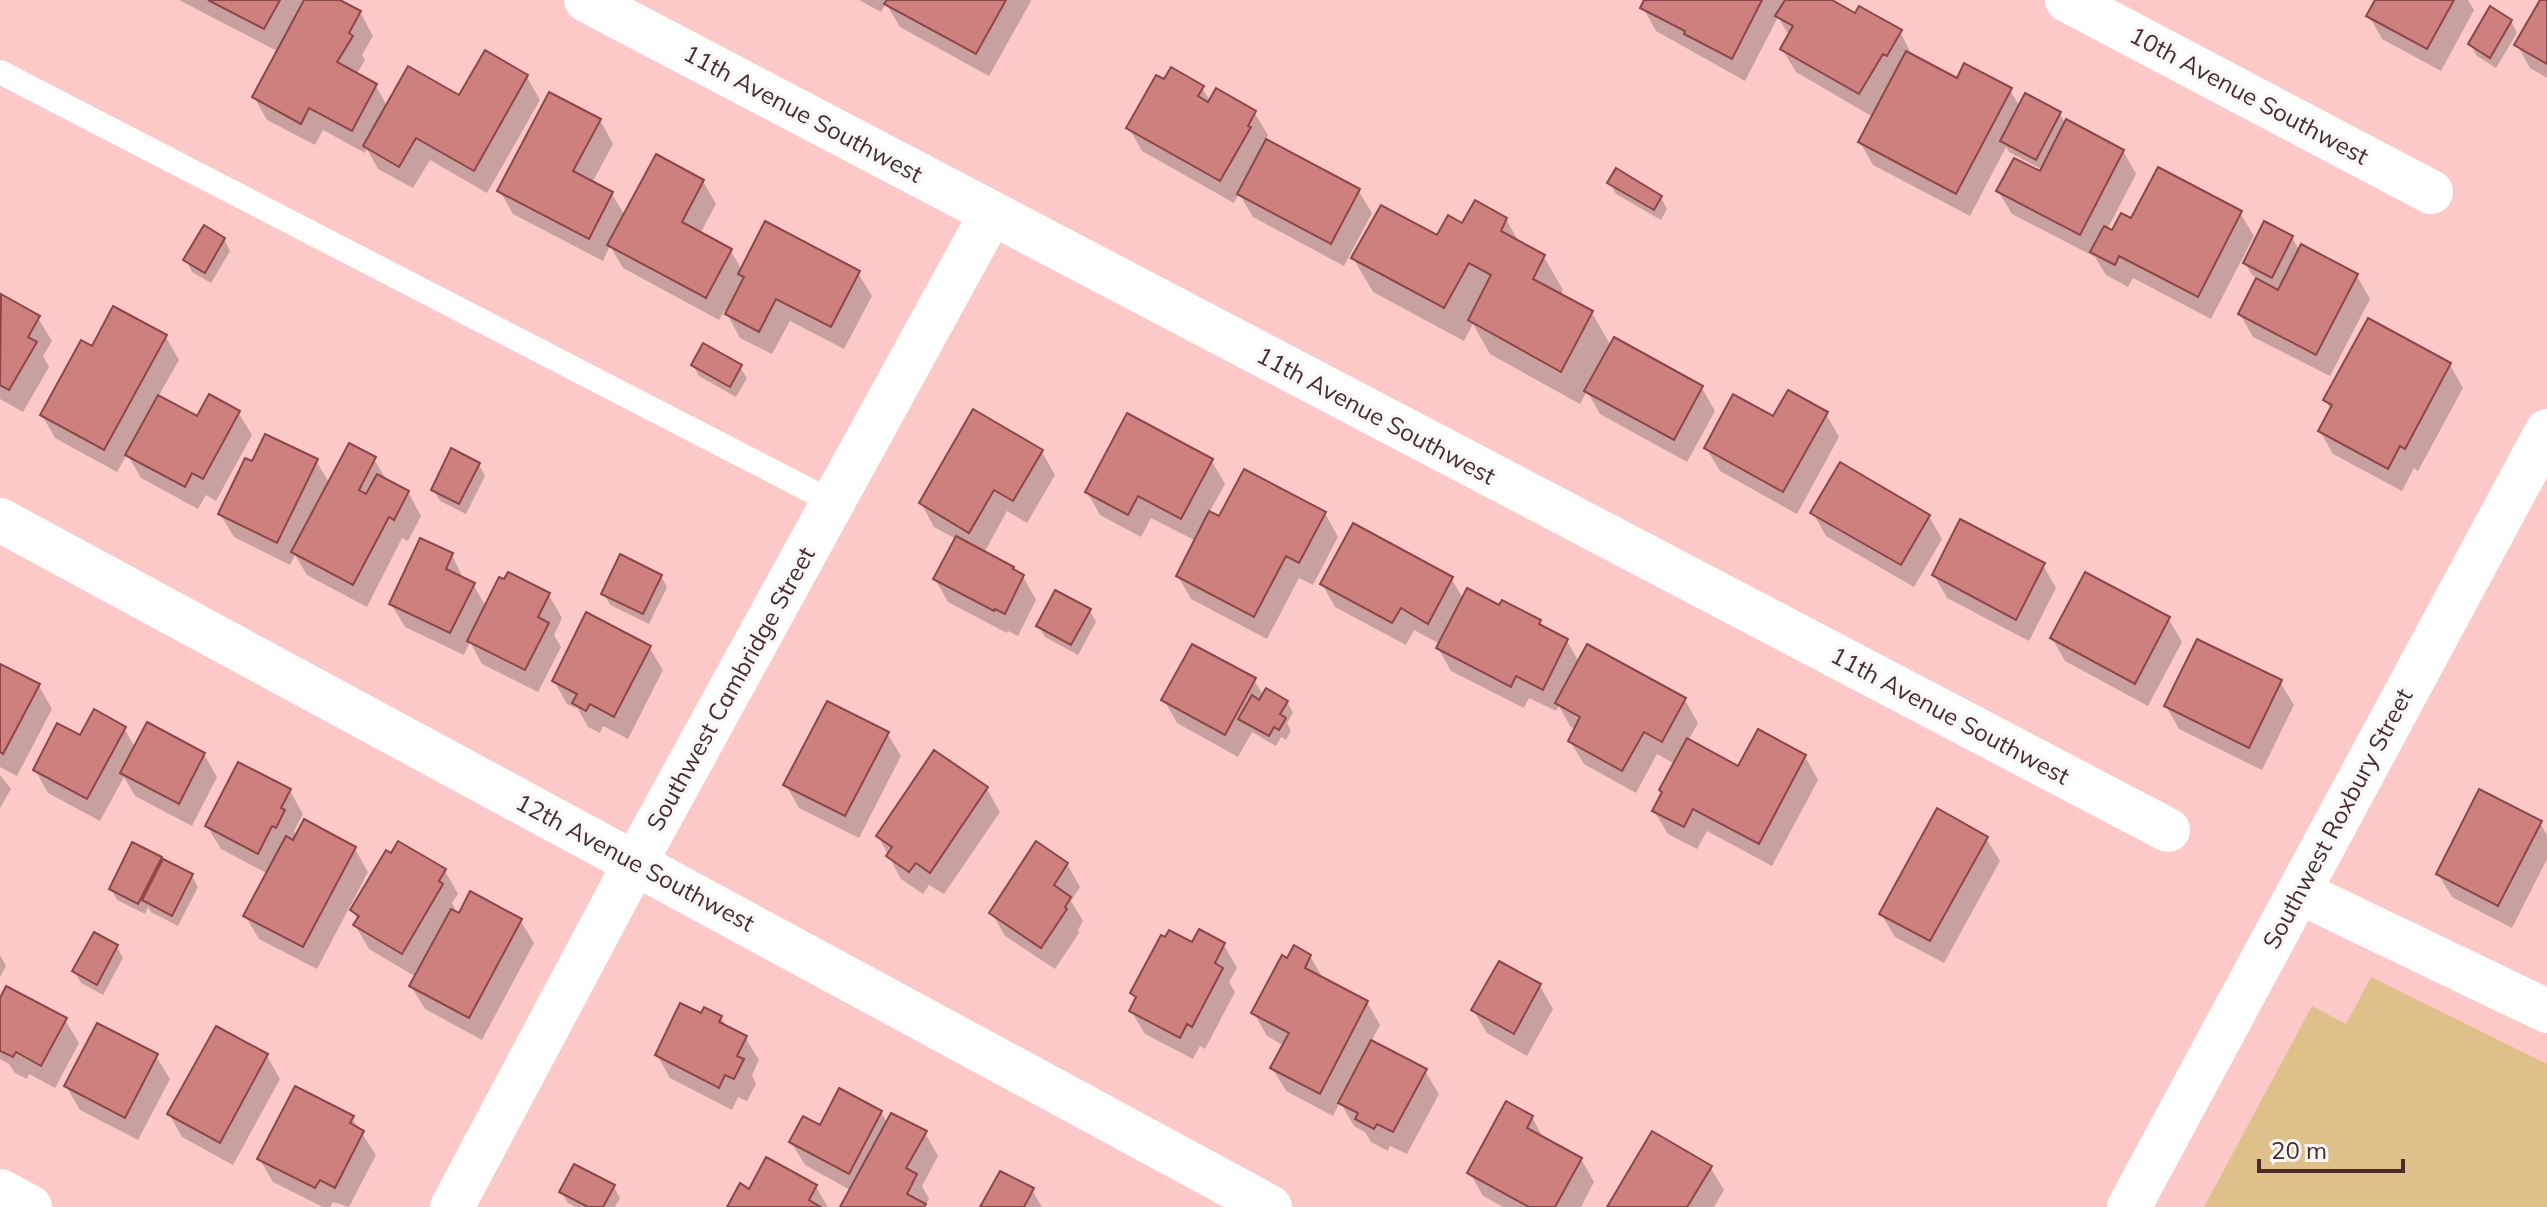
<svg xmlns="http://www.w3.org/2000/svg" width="2547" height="1207" viewBox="0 0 2547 1207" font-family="Mulish,sans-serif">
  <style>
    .green { fill: #dfbf8a }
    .shadow { fill: #0003 }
    .building { fill: #ce807f; stroke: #8d4647; stroke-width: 2 }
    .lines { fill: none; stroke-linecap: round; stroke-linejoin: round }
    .lane { stroke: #fff; stroke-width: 24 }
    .street { stroke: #fff; stroke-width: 44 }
    .secondary { stroke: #fff; stroke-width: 44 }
    .labels { text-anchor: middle; stroke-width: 7; stroke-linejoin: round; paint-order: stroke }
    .street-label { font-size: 24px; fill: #4b2a2a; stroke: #f8f8f8 }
  </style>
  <rect width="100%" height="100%" fill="#fcc9c8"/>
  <polygon class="green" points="2371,977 2547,1064 2547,1207 2204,1207 2312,1006 2346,1024"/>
  <g class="shadow">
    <polygon points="179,0 336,0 360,12 373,36 362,55 365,60 356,75 376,86 387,106 460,98 527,77 540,100 487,193 430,160 413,188 378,169 367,149 365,153 323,130 315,145 267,120 254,97 279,52"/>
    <polygon points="859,0 1030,0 1031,1 989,76 900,27 886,3 881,12"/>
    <polygon points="1647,0 1828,0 1856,16 1900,31 1912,56 1958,80 2010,90 2020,107 2060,114 2066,125 2123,151 2136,174 2107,230 2113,232 2132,221 2240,213 2254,236 2211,319 2133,278 2128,287 2106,275 2095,257 2012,214 1998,191 2041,174 2043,170 2009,152 2006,147 1970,216 1873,165 1860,142 1873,117 1796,72 1782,49 1790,37 1778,17 1745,81 1656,31 1643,8"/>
    <polygon points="2377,0 2468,0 2474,10 2441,71 2382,39 2369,16"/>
    <polygon points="2542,0 2547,0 2547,78 2530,68 2517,45"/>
    <polygon points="2511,21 2517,33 2496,68 2477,56 2470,44"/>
    <polygon points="1164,82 1202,88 1211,102 1254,112 1268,135 1265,141 1358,190 1372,213 1344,266 1253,217 1239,193 1234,203 1142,151 1129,128"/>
    <polygon points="600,120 613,144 592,183 612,194 625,216 703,181 716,204 700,234 731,251 742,270 858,273 872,296 844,349 790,321 772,354 740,338 725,310 719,320 623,268 610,246 603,261 513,214 500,191"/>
    <polygon points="1610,183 1661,198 1667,209 1661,220 1616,194"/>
    <polygon points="1506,219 1520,244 1544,257 1563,290 1560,296 1592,313 1611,346 1702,388 1715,411 1687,462 1600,414 1587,391 1580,404 1490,354 1473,324 1464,341 1373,292 1353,258 1437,238 1462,226"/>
    <polygon points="2292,238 2300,251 2357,276 2370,299 2330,376 2253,337 2240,314 2258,278 2252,275 2245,263"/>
    <polygon points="224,239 230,251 211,283 192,272 186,260"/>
    <polygon points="1,297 38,318 52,341 43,356 49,367 23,412 0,399"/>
    <polygon points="166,337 179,360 158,397 198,419 238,412 252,435 216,501 206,495 198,509 141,478 127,454 117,472 55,438 42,415"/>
    <polygon points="693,365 740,367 747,378 736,397 699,376"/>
    <polygon points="2450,365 2463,388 2418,471 2414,468 2402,491 2333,454 2320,431 2331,410 2325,400"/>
    <polygon points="1826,414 1839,437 1797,514 1720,471 1706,448 1774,419"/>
    <polygon points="1042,452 1055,475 1027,523 1007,511 984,553 1013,568 1023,576 1036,600 1018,636 1008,631 1007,633 948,602 935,579 956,539 934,527 921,503"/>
    <polygon points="374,459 388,482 408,492 421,516 408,541 402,538 367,607 307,575 295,555 290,565 234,537 220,514 253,464 316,461 330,484"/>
    <polygon points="1211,460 1225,484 1209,513 1220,519 1325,513 1338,537 1313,585 1299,578 1267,639 1191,599 1178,576 1196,541 1151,518 1141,537 1100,515 1087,492"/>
    <polygon points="479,465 485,476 466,514 440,501 433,489"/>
    <polygon points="1813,513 1929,516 1942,539 1914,587 1826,536"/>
    <polygon points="452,555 464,580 473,584 486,607 549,595 562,618 554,635 561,647 538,692 482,664 470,642 464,655 405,627 391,604"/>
    <polygon points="2043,565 2056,588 2029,641 1947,598 1934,575"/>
    <polygon points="661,576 667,587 649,624 610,605 604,594"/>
    <polygon points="1451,578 1464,600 1500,607 1539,622 1543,629 1567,641 1579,662 1685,700 1698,723 1688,741 1739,768 1805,756 1818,780 1772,866 1707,831 1697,849 1668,834 1654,811 1675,764 1657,754 1636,793 1584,764 1570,741 1576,730 1570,726 1559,706 1556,711 1529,698 1524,708 1451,671 1438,648 1440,644 1414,630 1406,645 1335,607 1322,584"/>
    <polygon points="1090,611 1096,622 1078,655 1045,637 1039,626"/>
    <polygon points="2168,618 2182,642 2148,706 2065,661 2052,638"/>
    <polygon points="649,647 663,670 628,739 603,726 600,733 588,727 578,709 567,704 554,681"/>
    <polygon points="0,666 39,686 52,709 17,776 0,767"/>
    <polygon points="1254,680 1264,696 1287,702 1293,713 1287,723 1291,731 1286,740 1281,737 1276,746 1252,732 1238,757 1177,723 1164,700"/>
    <polygon points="2280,682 2294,705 2262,770 2179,729 2166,706"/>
    <polygon points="124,728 135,747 204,754 217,777 192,826 135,796 124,777 100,821 48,793 35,770 81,738"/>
    <polygon points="887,733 901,756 859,838 799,808 786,785"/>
    <polygon points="0,775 11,789 0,808"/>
    <polygon points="987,789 1000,812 944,894 929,885 923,894 901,879 878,836"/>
    <polygon points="290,791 303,814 294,831 298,836 355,849 368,872 317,969 259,939 245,916 268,874 221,849 207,826"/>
    <polygon points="2540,823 2547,835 2547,859 2512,928 2452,897 2438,874"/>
    <polygon points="1986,838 2000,861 1944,963 1895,937 1881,914"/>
    <polygon points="133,845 192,876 198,887 178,926 151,912 148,907 145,914 117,900 111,889"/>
    <polygon points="1067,864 1080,887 1071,901 1083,921 1078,930 1079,933 1055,969 1005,936 992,913"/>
    <polygon points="445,871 458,894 452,903 455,909 453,912 460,915 520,920 534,943 482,1040 425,1009 411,986 416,977 369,949 355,925 358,921 352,910"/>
    <polygon points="1193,944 1224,945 1237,968 1229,982 1235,992 1205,1049 1200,1046 1193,1059 1145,1034 1131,1011 1137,1001 1132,993"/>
    <polygon points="117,947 123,958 103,995 81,983 74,971"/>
    <polygon points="0,955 6,966 0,977"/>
    <polygon points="1310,956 1324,980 1367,1002 1380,1025 1371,1042 1425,1071 1439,1094 1407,1154 1390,1146 1388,1151 1371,1142 1365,1132 1354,1126 1340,1102 1333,1116 1286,1091 1272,1068 1284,1046 1267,1036 1254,1013 1288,960"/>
    <polygon points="1540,986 1553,1009 1527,1056 1487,1033 1473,1010"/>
    <polygon points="0,1002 65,1020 79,1043 55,1088 29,1074 27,1079 15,1073 9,1064 0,1059"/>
    <polygon points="702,1016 721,1017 727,1028 745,1037 759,1060 752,1075 756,1084 747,1101 738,1097 732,1110 670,1078 657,1055"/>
    <polygon points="156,1056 170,1079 138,1140 80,1110 66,1086"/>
    <polygon points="267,1056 280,1079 233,1165 182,1137 169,1114"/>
    <polygon points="881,1112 888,1124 925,1133 938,1156 922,1186 929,1199 925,1207 843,1207 852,1191 805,1165 791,1142 820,1128"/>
    <polygon points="1532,1117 1544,1140 1581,1159 1594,1182 1581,1207 1503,1207 1483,1196 1470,1173"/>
    <polygon points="352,1118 376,1155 349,1207 333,1202 330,1207 323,1207 273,1182 259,1158"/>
    <polygon points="1710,1167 1724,1190 1714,1207 1610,1207"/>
    <polygon points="614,1187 620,1198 615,1207 575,1207 568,1203 561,1192"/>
    <polygon points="816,1187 828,1207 730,1207 750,1191"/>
    <polygon points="1032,1190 1042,1207 983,1207"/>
  </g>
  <g class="building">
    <polygon points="208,0 280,0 264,29"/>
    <polygon points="304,0 340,0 361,11 349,33 353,36 337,62 377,84 352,131 309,108 301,124 252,97"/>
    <polygon points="887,0 1006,0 976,54 884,4"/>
    <polygon points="1644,0 1762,0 1732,59 1684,34 1685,31 1640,8"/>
    <polygon points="1785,0 1832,0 1855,13 1859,6 1902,30 1887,56 1883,54 1859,94 1780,49 1793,26 1775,16"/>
    <polygon points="2375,0 2454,0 2427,49 2366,16"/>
    <polygon points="2540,0 2547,0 2547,64 2514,45"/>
    <polygon points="2490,6 2512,20 2490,58 2468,44"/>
    <polygon points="485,50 528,75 474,171 416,138 399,167 363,146 408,66 459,95"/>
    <polygon points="1906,51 1957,78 1964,63 2012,88 1956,194 1858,142"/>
    <polygon points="1171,67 1204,86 1198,96 1208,102 1216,88 1256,111 1248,126 1251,127 1220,181 1126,128 1156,75 1164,79"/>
    <polygon points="549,92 601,119 573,171 613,192 589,239 497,191"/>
    <polygon points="2025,93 2061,112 2036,160 2000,141"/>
    <polygon points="2066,119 2124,150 2080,235 1996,191 2014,158 2040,171"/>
    <polygon points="1266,139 1360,189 1331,244 1237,194"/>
    <polygon points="656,154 704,180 682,222 732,249 706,298 607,245"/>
    <polygon points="2158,167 2242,211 2198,297 2119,256 2115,265 2090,252 2104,226 2112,230 2121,213 2131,218"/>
    <polygon points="1616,168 1662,196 1654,210 1607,183"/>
    <polygon points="1475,200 1507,218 1501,231 1545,255 1533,279 1593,311 1561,372 1468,320 1491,275 1469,263 1444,308 1351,258 1381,205 1437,235 1448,215 1462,223"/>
    <polygon points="765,221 860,271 831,327 776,299 759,332 725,314 744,277 738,274"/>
    <polygon points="2264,221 2293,236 2272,278 2243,263"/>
    <polygon points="204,225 225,238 205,273 183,260"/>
    <polygon points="2301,244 2358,274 2316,355 2238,314 2256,278 2278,290"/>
    <polygon points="1,294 40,316 28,337 37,342 9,390 0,385"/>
    <polygon points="113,306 167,335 104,450 40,415 81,340 92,346"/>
    <polygon points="2368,318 2451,363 2405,449 2400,446 2388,469 2318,431 2332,405 2323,400"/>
    <polygon points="1614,337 1703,386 1674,440 1584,391"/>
    <polygon points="703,343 742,365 730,387 691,365"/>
    <polygon points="1788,390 1828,412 1783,492 1704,448 1733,394 1773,416"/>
    <polygon points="209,394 240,411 203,479 192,473 185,487 125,455 158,395 197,416"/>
    <polygon points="973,409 1043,450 1013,501 994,490 969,533 919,503"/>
    <polygon points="1127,413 1213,459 1181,519 1138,496 1128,515 1085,492"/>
    <polygon points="265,434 318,459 277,543 218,514 245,458 252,461"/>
    <polygon points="349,443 376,457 359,490 366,494 377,474 409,491 394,520 389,517 353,585 291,552"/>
    <polygon points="451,448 480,463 459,504 431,490"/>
    <polygon points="1840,462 1930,515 1901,565 1810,513"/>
    <polygon points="1244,469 1326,512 1299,563 1286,556 1254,617 1176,576 1209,511 1219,516"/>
    <polygon points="1960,519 2045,563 2016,620 1932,575"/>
    <polygon points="1353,523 1453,577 1428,624 1401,608 1392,623 1320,584"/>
    <polygon points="956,536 1014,567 1013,569 1024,575 1005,614 995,609 994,611 933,579"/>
    <polygon points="420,538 453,553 446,569 475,583 450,633 389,604"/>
    <polygon points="620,554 662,575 643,614 601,594"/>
    <polygon points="508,572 550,593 538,617 549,623 525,670 467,641 499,577 504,579"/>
    <polygon points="2085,572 2170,617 2135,684 2050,638"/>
    <polygon points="1467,588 1499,605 1502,600 1541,620 1539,624 1568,639 1543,690 1516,676 1511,687 1436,648"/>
    <polygon points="1055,590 1091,609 1071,645 1036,626"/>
    <polygon points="586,612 651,646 614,717 590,704 586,711 572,703 577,694 552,681"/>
    <polygon points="2197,639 2282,680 2249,748 2164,706"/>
    <polygon points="1192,644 1256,678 1225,735 1161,700"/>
    <polygon points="1587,644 1686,698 1662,742 1644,732 1622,771 1568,741 1580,717 1555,703"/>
    <polygon points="0,664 40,684 3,754 0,752"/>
    <polygon points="1266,688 1288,701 1280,714 1286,718 1279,730 1274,727 1269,736 1238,719 1252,695 1259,700"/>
    <polygon points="827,701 889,732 845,816 783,785"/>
    <polygon points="94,709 126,727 87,799 33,770 57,723 80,735"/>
    <polygon points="147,722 205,753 179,804 120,773"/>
    <polygon points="1758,729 1806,755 1759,844 1693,809 1684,827 1652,811 1662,792 1659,790 1687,738 1738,766"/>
    <polygon points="934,750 988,787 930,873 916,863 909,872 886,856 892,847 876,836"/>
    <polygon points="238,762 291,789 281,808 285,810 276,828 272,826 258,854 205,826"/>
    <polygon points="2479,789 2542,821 2498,906 2436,874"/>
    <polygon points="1937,808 1988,837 1930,941 1879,914"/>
    <polygon points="304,819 356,847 303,947 243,916 286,836 293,840"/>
    <polygon points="398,841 446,869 439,881 443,884 402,954 353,925 359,916 350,910 386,850 391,853"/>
    <polygon points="1036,841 1068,863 1054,885 1071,897 1065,907 1067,909 1041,948 989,913"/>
    <polygon points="132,842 162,857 138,904 109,889"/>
    <polygon points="163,859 193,874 172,916 142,900"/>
    <polygon points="470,891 522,919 469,1018 409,986 451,909 459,913"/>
    <polygon points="1199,929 1225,943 1215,963 1223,968 1192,1027 1187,1024 1180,1038 1129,1011 1136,997 1130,993 1161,935 1165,937 1169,930 1192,942"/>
    <polygon points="94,932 118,945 97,985 72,971"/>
    <polygon points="1294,945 1311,955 1305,968 1368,1001 1320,1094 1270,1068 1289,1033 1251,1013 1282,955 1287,958"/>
    <polygon points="1499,961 1541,984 1514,1034 1471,1010"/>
    <polygon points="6,986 67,1018 41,1066 16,1052 13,1057 0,1051 0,998"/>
    <polygon points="680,1003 701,1013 704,1007 722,1016 719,1022 747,1036 737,1056 744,1059 734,1079 725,1075 719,1088 655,1055"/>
    <polygon points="97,1023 158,1054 125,1118 64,1086"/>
    <polygon points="216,1026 268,1054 220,1143 167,1114"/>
    <polygon points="1371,1040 1427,1069 1393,1132 1377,1124 1374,1129 1355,1119 1358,1113 1338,1103"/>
    <polygon points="295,1086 354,1116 350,1123 364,1131 335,1188 320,1180 315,1188 257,1159"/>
    <polygon points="839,1088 882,1111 849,1174 789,1142 803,1116 820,1125"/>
    <polygon points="1506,1101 1533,1116 1527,1128 1582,1158 1555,1207 1529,1207 1467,1173"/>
    <polygon points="891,1113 927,1131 906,1168 917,1174 907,1194 926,1204 924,1207 840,1207"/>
    <polygon points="1652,1131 1712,1166 1687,1207 1607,1207"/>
    <polygon points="766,1157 817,1185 809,1200 821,1207 727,1207 740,1183 749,1189"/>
    <polygon points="574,1164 615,1185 603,1207 588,1207 559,1192"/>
    <polygon points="1000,1171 1034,1188 1024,1207 980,1207"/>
  </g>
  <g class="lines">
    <polyline class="lane" points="0,72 834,503"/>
    <g class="street">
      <polyline points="586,0 2168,830"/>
      <polyline points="2067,0 2431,192"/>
      <polyline points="0,520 1270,1207"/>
      <polyline points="2299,892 2547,1011"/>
      <polyline points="0,1191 30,1207"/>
      <polyline points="452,1207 635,863 991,214"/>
    </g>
    <polyline class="secondary" points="2129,1207 2547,431"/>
  </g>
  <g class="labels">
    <g class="street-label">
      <text transform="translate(2249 96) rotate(28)" y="8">10th Avenue Southwest</text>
      <text transform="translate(803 114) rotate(28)" y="8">11th Avenue Southwest</text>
      <text transform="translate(1376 416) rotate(28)" y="8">11th Avenue Southwest</text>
      <text transform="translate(731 689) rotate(-61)" y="8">Southwest Cambridge Street</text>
      <text transform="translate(1950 716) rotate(28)" y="8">11th Avenue Southwest</text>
      <text transform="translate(2338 819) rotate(-62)" y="8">Southwest Roxbury Street</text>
      <text transform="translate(635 863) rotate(28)" y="8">12th Avenue Southwest</text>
    </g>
  </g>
  <path d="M2259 1159v12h144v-12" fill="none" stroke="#4b2a2a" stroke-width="4"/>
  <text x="2271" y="1159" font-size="24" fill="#4b2a2a" stroke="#f8f8f8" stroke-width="6" paint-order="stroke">20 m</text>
</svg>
